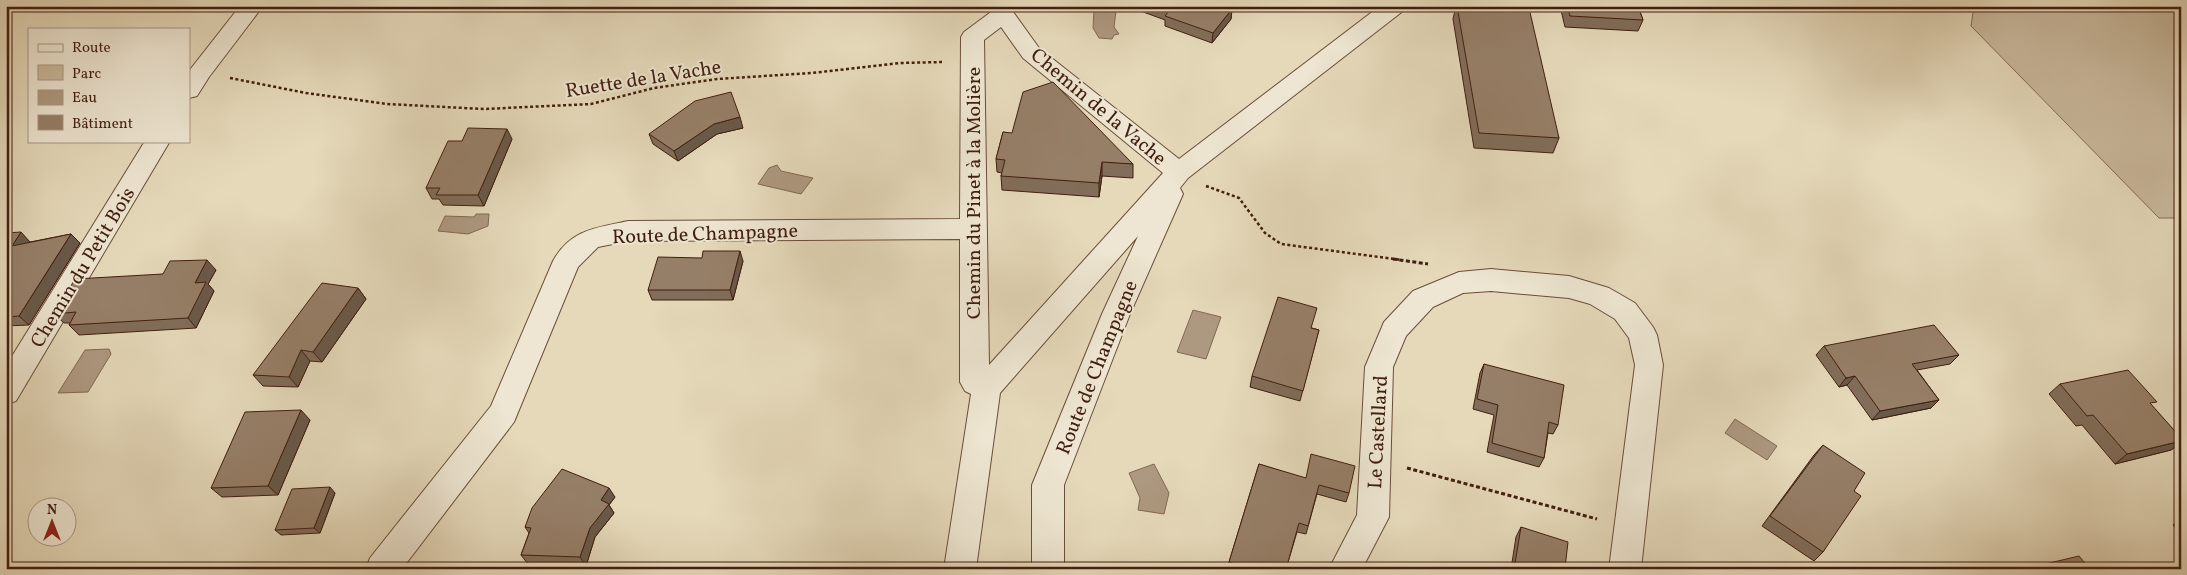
<svg xmlns="http://www.w3.org/2000/svg" width="2187" height="575" viewBox="0 0 2187 575" font-family="Vollkorn,serif">
  <style>
    .green { fill: #c9b99d; stroke: #856c56 }
    .water { fill: #ad9980; stroke: #826853 }
    .lines { fill: none; stroke-linecap: round; stroke-linejoin: round }
    .minor-casing { stroke: #6a4d3a; stroke-width: 2 }
    .path-far1 { stroke: #411e0f; stroke-width: 2.5; stroke-dasharray: 3 2.5; stroke-linecap: butt }
    .path { stroke: #411e0f; stroke-width: 3; stroke-dasharray: 4 2.5; stroke-linecap: butt }
    .minor { fill: #eee6d2; fill-rule: evenodd }
    .wall { fill: #816d59; stroke: #411e0f }
    .shaded-wall { fill: #695949; stroke: #411e0f }
    .building { fill: #967f68; stroke: #411e0f }
    .labels { text-anchor: middle; stroke-width: 4; stroke-linejoin: round; paint-order: stroke }
    .street-label { font-size: 20px; fill: #411e0f; stroke: #eee6d2 }
  </style>
  <rect width="100%" height="100%" fill="#e5d9ba"/>
  <filter id="stains"><feTurbulence type="fractalNoise" baseFrequency=".004" numOctaves="4"/><feColorMatrix values="0 0 0 0 .2 0 0 0 0 .09 0 0 0 0 .02 0 0 0 .5 -.17"/></filter>
  <radialGradient id="worn" r=".72"><stop offset=".6" stop-color="#630" stop-opacity="0"/><stop offset="1" stop-color="#630" stop-opacity=".3"/></radialGradient>
  <polygon class="green" points="1974,6 2181,6 2181,218 2159,218 1971,26"/>
  <g class="water">
    <polygon points="1094,10 1116,11 1114,27 1119,34 1114,35 1112,39 1099,38 1093,28"/>
    <polygon points="777,165 781,171 813,178 801,194 758,184 769,168"/>
    <polygon points="476,214 489,214 488,226 468,234 438,231 445,216 474,217"/>
    <polygon points="1193,310 1221,317 1206,359 1177,352"/>
    <polygon points="109,349 111,354 88,392 58,393 85,350"/>
    <polygon points="1735,419 1777,446 1767,460 1725,433"/>
    <polygon points="1154,464 1169,493 1164,514 1138,510 1140,498 1129,473"/>
  </g>
  <g class="lines">
    <defs>
      <g id="minor">
        <polygon points="240,6 263,6 209,77 197,96 189,98 189,71"/>
        <path d="M1380,6h26l-3,5 -215,167 -8,10 3,6 -53,120 -66,171v84h-32v-84l70,-171 36,-78 -138,157 -24,176h-32l27,-175 -6,-3 -5,-9v-143l-332,2 -30,6 -20,20 -64,155 -112,147h-36l4,-11 121,-152 62,-145c18,-32 43,-33 75,-40l332,-2 1,-182 3,-5 31,-23 8,-2 8,2 28,39 140,111zM1001,27l22,31 140,115 -174,192 -5,-325z"/>
        <polygon points="145,141 170,141 16,401 6,404 6,366"/>
        <polygon points="1491,269 1569,276 1609,288 1635,303 1653,327 1657,335 1663,365 1641,569 1609,569 1635,365 1629,338 1615,319 1590,304 1569,298 1491,291 1463,293 1433,307 1406,336 1393,367 1389,517 1362,569 1329,569 1357,515 1365,367 1384,322 1413,291 1459,272"/>
      </g>
    </defs>
    <use href="#minor" class="minor-casing"/>
    <g class="path-far1">
      <polyline points="230,78 306,93 387,104 484,109 591,104 654,88 717,79 812,73 900,63 942,62"/>
      <polyline points="1206,186 1239,198 1265,233 1281,244 1402,260"/>
    </g>
    <g class="path">
      <polyline points="1393,259 1428,264"/>
      <polyline points="1407,468 1597,519"/>
    </g>
    <use href="#minor" class="minor"/>
  </g>
  <g class="wall">
    <polygon points="1127,6 1223,6 1232,9 1231,19 1212,43 1165,26 1165,20"/>
    <polygon points="1456,6 1504,6 1559,138 1553,153 1474,148 1453,19"/>
    <polygon points="1560,6 1638,6 1643,20 1638,31 1565,27"/>
    <polygon points="743,128 717,134 678,161 653,144 649,134"/>
    <polygon points="1003,132 1133,164 1133,178 1102,176 1099,197 1002,190 1001,176 1002,173 997,172 996,159"/>
    <polygon points="512,139 484,206 443,205 439,199 432,199 426,188 462,141"/>
    <polygon points="6,233 30,242 71,234 80,243 29,325 6,326"/>
    <polygon points="743,261 733,300 652,300 648,290"/>
    <polygon points="216,270 208,284 214,291 196,328 79,335 69,325 70,323 64,323 54,314 163,274"/>
    <polygon points="358,288 366,299 322,362 310,361 298,387 263,386 253,375"/>
    <polygon points="1312,328 1319,330 1300,401 1250,387 1252,376"/>
    <polygon points="1824,346 1959,355 1950,364 1917,370 1939,400 1931,408 1872,420 1847,385 1839,387 1816,355"/>
    <polygon points="1484,364 1558,425 1553,434 1548,433 1544,458 1539,467 1487,452 1494,415 1473,409 1480,373"/>
    <polygon points="2060,384 2152,406 2181,438 2181,443 2171,450 2115,464 2082,425 2076,426 2049,394"/>
    <polygon points="310,420 278,495 222,497 211,488"/>
    <polygon points="1823,445 1854,491 1823,552 1814,561 1762,526 1814,455"/>
    <polygon points="1259,464 1349,493 1346,502 1317,494 1306,534 1297,532 1286,569 1228,569 1229,562"/>
    <polygon points="335,493 320,533 281,535 275,530"/>
    <polygon points="615,497 609,505 614,513 595,537 586,566 528,564 521,555 529,533 525,527"/>
    <polygon points="2181,520 2181,534 2173,525"/>
    <polygon points="1521,527 1565,568 1567,569 1511,569 1516,537"/>
  </g>
  <g class="shaded-wall">
    <polygon points="1232,9 1231,19 1212,43 1213,33"/>
    <polygon points="740,117 743,128 717,134 678,161 674,151 714,124"/>
    <polygon points="507,129 512,139 484,206 478,195"/>
    <polygon points="1102,162 1102,176 1099,197 1099,183"/>
    <polygon points="21,232 30,242 22,255 12,246"/>
    <polygon points="71,234 80,243 29,325 19,316"/>
    <polygon points="740,251 743,261 733,300 730,290"/>
    <polygon points="207,260 216,270 208,284 214,291 196,328 188,318 195,283"/>
    <polygon points="358,288 366,299 322,362 313,352"/>
    <polygon points="301,350 310,361 298,387 289,377"/>
    <polygon points="1855,376 1847,385 1839,387 1846,378"/>
    <polygon points="1939,400 1931,408 1872,420 1880,411"/>
    <polygon points="301,410 310,420 278,495 268,486"/>
    <polygon points="2181,441 2181,443 2171,450 2115,464 2127,454"/>
    <polygon points="330,487 335,493 320,533 314,528"/>
    <polygon points="609,488 615,497 609,505 614,513 595,537 586,566 580,557 590,528 601,500"/>
  </g>
  <g class="building">
    <polygon points="1156,6 1223,6 1232,9 1213,33 1165,16 1169,11"/>
    <polygon points="1457,6 1504,6 1529,8 1559,138 1479,133"/>
    <polygon points="1567,6 1638,6 1643,20 1570,16"/>
    <polygon points="1053,82 1133,164 1102,162 1099,183 1001,176 1005,160 996,159 1003,132 1012,133 1023,92"/>
    <polygon points="731,92 740,117 714,124 674,151 649,134 695,101"/>
    <polygon points="468,128 507,129 478,195 436,195 440,188 426,188 448,141 462,141"/>
    <polygon points="21,232 12,246 71,234 19,316 6,317 6,233"/>
    <polygon points="703,251 740,251 730,290 648,290 658,257 702,258"/>
    <polygon points="207,260 195,283 206,282 188,318 69,325 76,312 54,314 75,279 163,274 170,261"/>
    <polygon points="322,283 358,288 313,352 301,350 289,377 253,375"/>
    <polygon points="1278,297 1317,308 1311,328 1319,330 1303,391 1252,376"/>
    <polygon points="1934,325 1959,355 1912,364 1939,400 1880,411 1855,376 1846,378 1824,346"/>
    <polygon points="1484,364 1564,385 1558,425 1549,422 1544,458 1492,443 1498,405 1477,399"/>
    <polygon points="2128,370 2157,402 2150,403 2181,438 2181,441 2127,454 2093,415 2087,416 2060,384"/>
    <polygon points="301,410 268,486 211,488 245,412"/>
    <polygon points="1823,445 1865,473 1854,491 1861,496 1823,552 1770,516"/>
    <polygon points="1311,454 1355,466 1349,493 1319,485 1308,526 1299,523 1286,569 1251,569 1229,562 1259,464 1306,478"/>
    <polygon points="562,469 609,488 601,500 609,504 590,528 580,557 521,555 531,528 525,527 532,508"/>
    <polygon points="330,487 314,528 275,530 292,489"/>
    <polygon points="1521,527 1568,542 1565,568 1567,569 1514,569"/>
    <polygon points="2079,556 2090,569 2024,569"/>
  </g>
  <g class="labels">
    <g class="street-label">
      <text transform="translate(643 78) rotate(-9)" y="7">Ruette de la Vache</text>
      <text transform="translate(1099 106) rotate(40)" y="7">Chemin de la Vache</text>
      <text transform="translate(973 193) rotate(-90)" y="7">Chemin du Pinet à la Molière</text>
      <text transform="translate(705 233) rotate(-2)" y="7">Route de Champagne</text>
      <text transform="translate(82 267) rotate(-59)" y="7">Chemin du Petit Bois</text>
      <text transform="translate(1096 367) rotate(-68)" y="7">Route de Champagne</text>
      <text transform="translate(1377 432) rotate(-87)" y="7">Le Castellard</text>
    </g>
  </g>
  <rect width="2187" height="575" fill="none" stroke="#e5d9ba" stroke-width="25"/>
  <rect x="8" y="8" width="2172" height="560" fill="none" stroke="#411e0f" stroke-width="2.5"/>
  <rect x="12" y="12" width="2162" height="550" fill="none" stroke="#411e0f"/>
  <rect x="28" y="28" width="162" height="115" fill="#eee6d2" stroke="#a99684"/>
  <rect x="38" y="44" width="25" height="8" fill="#eee6d2" stroke="#a99684"/>
  <text x="72" y="52" font-size="15" fill="#411e0f">Route</text>
  <rect x="38" y="65" width="25" height="15" fill="#c9b99d" stroke="#a99684"/>
  <text x="72" y="78" font-size="15" fill="#411e0f">Parc</text>
  <rect x="38" y="90" width="25" height="15" fill="#ad9980" stroke="#a99684"/>
  <text x="72" y="102" font-size="15" fill="#411e0f">Eau</text>
  <rect x="38" y="115" width="25" height="15" fill="#967f68" stroke="#a99684"/>
  <text x="72" y="128" font-size="15" fill="#411e0f">Bâtiment</text>
  <g transform="translate(52 522)"><circle r="24" fill="#eee6d2" stroke="#a99684"/>
  <path d="M0-4L9 19L0 12L-9 19Z" fill="#8f2418"/>
  <text y="-8" font-size="14" font-weight="bold" text-anchor="middle" fill="#411e0f">N</text>
  </g>
  <rect width="100%" height="100%" filter="url(#stains)"/>
  <rect width="100%" height="100%" fill="url(#worn)"/>
</svg>
